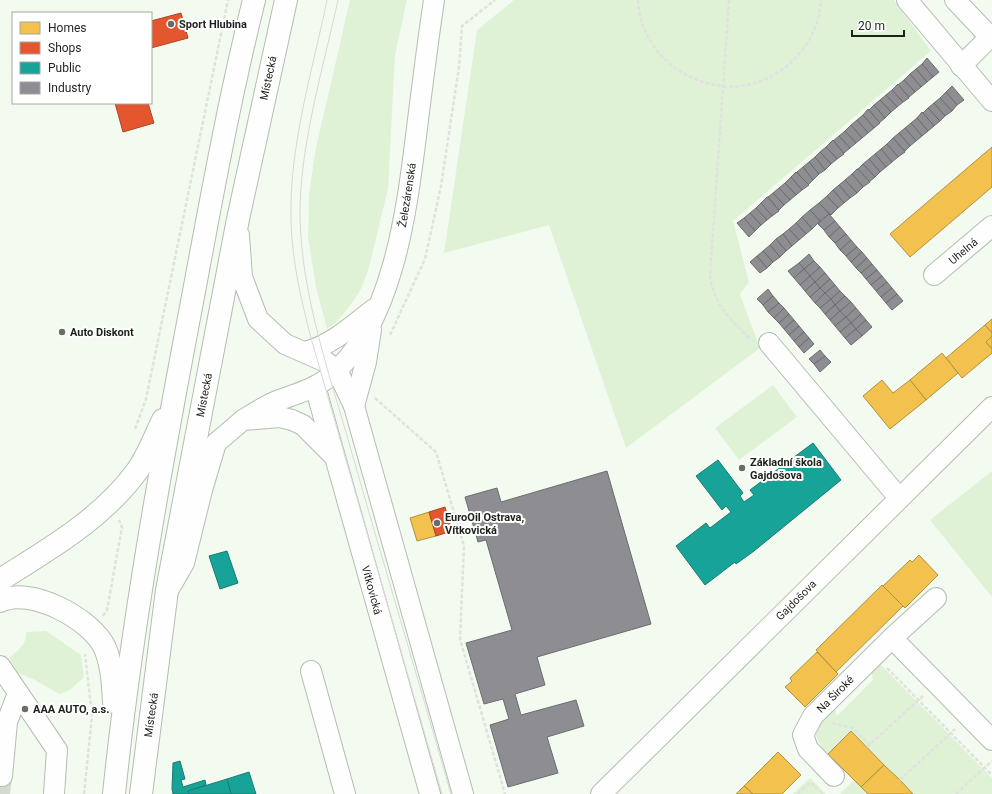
<svg xmlns="http://www.w3.org/2000/svg" width="992" height="794" viewBox="0 0 992 794" font-family="Roboto,sans-serif">
  <style>
    .green { fill: #dff2d6 }
    .homes { fill: #f2c14e; stroke: #b2913f }
    .shops { fill: #e4572e; stroke: #a84728 }
    .public { fill: #17a398; stroke: #197c72 }
    .industry { fill: #8d8d92; stroke: #6b6d6e }
    .lines { fill: none; stroke-linecap: round; stroke-linejoin: round }
    .minor-tunnel { stroke: #d3dad0; stroke-width: 20; stroke-dasharray: 20 10; stroke-linecap: butt }
    .minor-casing { stroke: #b6bcb4; stroke-width: 22 }
    .highway-casing { stroke: #b6bcb4; stroke-width: 24 }
    .path { stroke: #e0e2df; stroke-width: 2.5; stroke-dasharray: 4 2; stroke-linecap: butt }
    .minor { stroke: #fdfefd; stroke-width: 20 }
    .highway { stroke: #fdfefd; stroke-width: 22 }
    .tram { stroke: #d7d9d6; stroke-width: 1 }
    .poi-dot { fill: #686e66; stroke: #fff; stroke-width: 1.5 }
    .labels { text-anchor: middle; stroke-width: 4; stroke-linejoin: round; paint-order: stroke }
    .poi-label { font-size: 11px; font-weight: bold; fill: #1d221b; stroke: #fff; text-anchor: start }
    .street-label { font-size: 11px; fill: #1d221b; stroke: #fff }
  </style>
  <rect width="100%" height="100%" fill="#f3fbf0"/>
  <g class="green">
    <polygon points="350,0 407,0 395,55 388,189 368,271 361,289 350,306 336,322 327,329 316,287 308,237 309,196 315,152"/>
    <polygon points="514,0 894,0 931,51 733,221 749,282 740,294 760,348 626,448 549,225 444,253 477,30"/>
    <polygon points="773,385 797,417 739,460 715,428"/>
    <polygon points="992,471 992,597 930,520"/>
    <path d="M46,631l35,24 3,22 -14,13 -11,4 -24,-14 -17,-7 -9,-15c8,-7 18,-13 17,-26z"/>
    <path d="M876,660l116,118v16h-79l-62,-63 -23,23c-10,-11 -14,-18 -14,-32l20,-18 3,12 36,-36 -3,-15z"/>
    <polygon points="810,778 826,794 793,794"/>
    <polygon points="854,780 868,794 840,794"/>
  </g>
  <g class="homes">
    <polygon points="992,147 992,187 910,257 890,234"/>
    <polygon points="992,319 992,333 985,325"/>
    <polygon points="985,325 992,333 992,336 986,342 992,349 992,353 962,378 946,358"/>
    <polygon points="992,336 992,349 986,342"/>
    <polygon points="942,353 958,373 926,400 910,380"/>
    <polygon points="882,380 893,393 910,380 926,400 890,429 863,396"/>
    <polygon points="429,512 436,536 417,541 410,518"/>
    <polygon points="919,555 938,575 905,608 883,586 910,560 912,562"/>
    <polygon points="882,585 903,606 836,672 816,650"/>
    <polygon points="817,652 838,674 805,707 785,687 792,681 790,678"/>
    <polygon points="851,731 884,765 861,787 828,754"/>
    <polygon points="778,752 801,775 782,794 753,794 744,786"/>
    <polygon points="884,765 900,780 913,794 868,794 861,787"/>
    <polygon points="744,786 753,794 736,794"/>
  </g>
  <g class="shops">
    <polygon points="181,13 188,38 151,48 151,21"/>
    <polygon points="115,103 148,103 154,123 123,132"/>
    <polygon points="445,507 452,531 436,536 429,512"/>
  </g>
  <g class="public">
    <polygon points="813,443 841,480 754,551 736,564 735,562 705,585 676,546 706,523 710,528 731,512 726,506 722,510 696,476 718,460 743,493 740,496 744,502 754,495 750,490"/>
    <polygon points="227,551 238,583 220,589 209,556"/>
    <polygon points="180,761 185,779 181,780 183,787 205,780 206,785 188,791 189,794 173,794 172,789 173,763"/>
    <polygon points="249,772 256,794 231,794 227,779"/>
    <polygon points="227,779 231,794 189,794 188,791"/>
  </g>
  <g class="industry">
    <polygon points="927,58 939,72 933,77 922,64"/>
    <polygon points="922,64 933,77 927,82 916,69"/>
    <polygon points="916,69 927,82 921,87 910,74"/>
    <polygon points="910,74 921,87 915,92 904,80"/>
    <polygon points="904,80 915,92 909,97 898,85"/>
    <polygon points="898,84 909,98 903,102 892,90"/>
    <polygon points="952,86 964,100 957,105 946,92"/>
    <polygon points="892,90 903,102 897,107 886,95"/>
    <polygon points="946,92 957,105 952,111 940,98"/>
    <polygon points="886,95 897,107 891,112 880,100"/>
    <polygon points="940,98 952,111 945,116 934,103"/>
    <polygon points="880,100 891,112 885,118 874,105"/>
    <polygon points="934,103 945,116 940,121 928,108"/>
    <polygon points="874,105 885,118 879,123 869,110"/>
    <polygon points="928,108 940,121 934,126 923,113"/>
    <polygon points="868,109 880,123 874,128 863,115"/>
    <polygon points="922,112 934,126 928,131 917,118"/>
    <polygon points="863,115 874,128 868,133 857,120"/>
    <polygon points="917,118 928,131 922,136 911,123"/>
    <polygon points="857,120 868,133 862,138 851,125"/>
    <polygon points="911,123 922,136 916,141 905,128"/>
    <polygon points="851,125 862,138 856,143 845,131"/>
    <polygon points="905,128 916,141 910,146 899,133"/>
    <polygon points="845,131 856,143 850,148 839,136"/>
    <polygon points="899,133 910,146 905,151 893,138"/>
    <polygon points="839,136 850,148 844,153 833,141"/>
    <polygon points="893,138 905,152 898,157 887,144"/>
    <polygon points="833,140 844,154 837,159 826,147"/>
    <polygon points="887,144 898,157 892,162 881,149"/>
    <polygon points="826,147 837,159 831,164 820,152"/>
    <polygon points="881,149 892,162 886,167 875,154"/>
    <polygon points="820,152 831,164 825,170 815,157"/>
    <polygon points="875,154 886,167 880,172 869,159"/>
    <polygon points="815,157 825,170 819,174 809,162"/>
    <polygon points="869,159 880,172 875,177 863,164"/>
    <polygon points="809,162 819,174 813,180 803,167"/>
    <polygon points="863,164 875,177 869,182 858,169"/>
    <polygon points="803,167 813,180 808,185 797,172"/>
    <polygon points="857,169 858,169 870,182 863,187 852,174"/>
    <polygon points="796,172 809,185 802,190 791,177"/>
    <polygon points="852,174 863,187 857,193 845,180"/>
    <polygon points="791,177 802,190 796,195 785,183"/>
    <polygon points="845,180 857,193 850,198 839,185"/>
    <polygon points="785,183 796,195 790,200 779,188"/>
    <polygon points="839,185 850,198 844,203 833,190"/>
    <polygon points="779,188 790,200 784,205 773,193"/>
    <polygon points="833,190 844,203 838,208 827,196"/>
    <polygon points="773,193 784,205 779,210 768,197"/>
    <polygon points="827,196 838,208 831,215 819,203"/>
    <polygon points="767,197 768,197 779,211 772,216 761,203"/>
    <polygon points="761,203 772,216 767,220 756,208"/>
    <polygon points="819,203 829,214 820,221 810,210"/>
    <polygon points="756,208 767,220 761,225 750,213"/>
    <polygon points="810,210 820,221 812,229 802,217"/>
    <polygon points="750,213 761,225 755,231 744,218"/>
    <polygon points="829,214 835,221 824,230 818,224"/>
    <polygon points="802,217 812,229 806,234 796,223"/>
    <polygon points="744,218 755,231 749,237 737,223"/>
    <polygon points="835,221 840,227 829,237 824,230"/>
    <polygon points="796,223 806,234 799,240 789,229"/>
    <polygon points="840,227 846,234 835,243 829,237"/>
    <polygon points="789,229 799,240 792,246 783,234"/>
    <polygon points="783,234 792,246 786,251 776,239"/>
    <polygon points="846,234 851,240 840,250 835,243"/>
    <polygon points="776,239 786,251 780,257 770,245"/>
    <polygon points="851,240 857,247 846,256 840,250"/>
    <polygon points="770,245 780,257 773,262 763,251"/>
    <polygon points="857,247 862,252 851,262 846,256"/>
    <polygon points="763,251 773,262 767,268 757,256"/>
    <polygon points="862,252 867,258 856,268 851,262"/>
    <polygon points="809,254 814,261 804,269 799,263"/>
    <polygon points="757,256 767,268 760,273 750,262"/>
    <polygon points="867,258 872,264 861,273 856,268"/>
    <polygon points="814,261 820,267 810,276 804,269"/>
    <polygon points="799,263 804,269 794,278 788,271"/>
    <polygon points="872,264 877,270 866,279 861,273"/>
    <polygon points="820,267 825,273 815,282 810,276"/>
    <polygon points="804,269 810,276 800,285 794,278"/>
    <polygon points="877,270 882,276 871,285 866,279"/>
    <polygon points="825,273 830,279 820,288 815,282"/>
    <polygon points="810,276 815,282 805,291 800,285"/>
    <polygon points="882,276 887,282 876,291 871,285"/>
    <polygon points="830,279 835,285 825,293 820,288"/>
    <polygon points="815,282 820,288 810,297 805,291"/>
    <polygon points="887,282 892,288 881,297 876,291"/>
    <polygon points="835,285 840,291 831,299 825,293"/>
    <polygon points="820,288 825,293 815,303 810,297"/>
    <polygon points="892,288 897,294 886,303 881,297"/>
    <polygon points="768,289 773,296 763,305 757,299"/>
    <polygon points="840,291 845,296 835,305 831,299"/>
    <polygon points="825,293 831,299 820,308 815,303"/>
    <polygon points="897,294 903,301 892,310 886,303"/>
    <polygon points="773,296 779,303 768,312 763,305"/>
    <polygon points="845,296 851,302 840,311 835,305"/>
    <polygon points="831,299 835,305 825,314 820,308"/>
    <polygon points="851,302 856,308 846,317 840,311"/>
    <polygon points="779,303 784,308 774,318 768,312"/>
    <polygon points="835,305 840,311 830,320 825,314"/>
    <polygon points="784,308 789,314 779,323 774,318"/>
    <polygon points="856,308 861,314 851,323 846,317"/>
    <polygon points="840,311 846,317 835,326 830,320"/>
    <polygon points="789,314 794,320 784,329 779,323"/>
    <polygon points="861,314 866,320 856,329 851,323"/>
    <polygon points="846,317 851,323 840,332 835,326"/>
    <polygon points="794,320 799,326 789,335 784,329"/>
    <polygon points="866,320 872,327 862,336 856,329"/>
    <polygon points="851,323 856,329 845,338 840,332"/>
    <polygon points="799,326 804,332 794,341 789,335"/>
    <polygon points="856,329 862,336 851,345 845,338"/>
    <polygon points="804,332 809,338 799,347 794,341"/>
    <polygon points="809,338 814,344 804,353 799,347"/>
    <polygon points="820,350 825,356 814,364 809,359"/>
    <polygon points="825,356 831,362 820,372 814,364"/>
    <polygon points="607,471 651,624 537,657 545,685 515,694 521,715 576,700 584,726 547,737 558,773 508,787 490,725 509,719 503,699 484,704 466,643 512,630 486,540 478,542 465,497 497,488 501,502"/>
  </g>
  <g class="lines">
    <polyline class="minor-tunnel" points="0,794 2,776"/>
    <defs>
      <g id="minor">
        <polyline points="907,0 992,101"/>
        <polyline points="955,0 990,37"/>
        <polyline points="961,66 990,37 992,39"/>
        <polyline points="239,235 242,277 258,319 285,344 326,362 337,370 354,406 463,794"/>
        <polyline points="934,275 992,226"/>
        <polyline points="769,343 899,498"/>
        <path d="M305,352c27,-7 48,-27 69,-43"/>
        <polyline points="315,386 430,794"/>
        <polyline points="354,406 366,362 371,330"/>
        <path d="M243,420c11,-7 22,-14 34,-19 18,-7 38,-12 52,-24 67,-53 79,-178 89,-257 5,-40 10,-80 16,-120"/>
        <polyline points="169,589 184,563 202,490 216,443 243,420 280,417 292,420 303,425 333,455"/>
        <polyline points="892,638 992,740"/>
        <polyline points="0,666 57,750 54,794"/>
        <polyline points="311,671 345,794"/>
        <polyline points="2,776 7,722 18,693"/>
        <polyline points="834,776 808,749 803,735 813,716 892,638 936,598"/>
        <polyline points="601,794 992,407"/>
      </g>
      <g id="highway">
        <path d="M0,580c49,-31 102,-61 137,-109 11,-15 18,-35 26,-51"/>
        <path d="M0,601c30,-15 92,18 105,47 7,17 8,36 9,54"/>
        <path d="M114,794c17,-165 47,-329 78,-492 19,-101 37,-202 62,-302"/>
        <polyline points="141,794 167,590 238,219 286,0"/>
      </g>
    </defs>
    <use href="#minor" class="minor-casing"/>
    <use href="#highway" class="highway-casing"/>
    <g class="path">
      <path d="M638,0c2,46 39,81 84,86 50,6 97,-37 99,-86"/>
      <path d="M729,0l-19,276c4,30 22,44 41,64"/>
      <polyline points="390,335 425,259 441,186 459,67 462,26 495,0"/>
      <polyline points="375,398 436,452 464,546 460,639 505,794"/>
      <polyline points="135,429 146,399 228,0"/>
      <polyline points="103,616 107,610 122,527 119,520"/>
      <polyline points="887,668 992,775"/>
      <polyline points="832,723 853,728 870,745"/>
      <polyline points="867,747 923,696"/>
      <polyline points="900,780 955,729"/>
      <polyline points="84,794 92,716 85,654"/>
      <polyline points="798,794 810,782 823,794"/>
      <polyline points="956,794 992,761"/>
    </g>
    <use href="#minor" class="minor"/>
    <use href="#highway" class="highway"/>
    <g class="tram">
      <path d="M327,0c-15,73 -38,146 -36,221 1,40 10,78 20,117l131,456"/>
      <path d="M338,0c-15,69 -39,148 -38,218 2,80 30,157 51,232 33,115 67,229 100,344"/>
    </g>
  </g>
  <g class="poi-dot">
    <circle cx="171" cy="24" r="4"/>
    <circle cx="62" cy="332" r="4"/>
    <circle cx="742" cy="468" r="4"/>
    <circle cx="437" cy="523" r="4"/>
    <circle cx="25" cy="709" r="4"/>
  </g>
  <g class="labels">
    <g class="poi-label">
      <text x="179" y="28">Sport Hlubina</text>
      <text x="70" y="336">Auto Diskont</text>
      <text x="750" y="466">Základní škola<tspan x="750" dy="13">Gajdošova</tspan></text>
      <text x="445" y="521">EuroOil Ostrava,<tspan x="445" dy="13">Vítkovická</tspan></text>
      <text x="33" y="713">AAA AUTO, a.s.</text>
    </g>
    <g class="street-label">
      <text transform="translate(268 78) rotate(-78)" y="4">Místecká</text>
      <text transform="translate(407 195) rotate(-81)" y="4">Železárenská</text>
      <text transform="translate(963 251) rotate(-40)" y="4">Uhelná</text>
      <text transform="translate(204 395) rotate(-79)" y="4">Místecká</text>
      <text transform="translate(372 590) rotate(75)" y="4">Vítkovická</text>
      <text transform="translate(796 600) rotate(-45)" y="4">Gajdošova</text>
      <text transform="translate(835 694) rotate(-45)" y="4">Na Široké</text>
      <text transform="translate(151 715) rotate(-82)" y="4">Místecká</text>
    </g>
  </g>
  <rect x="12" y="12" width="140" height="92" fill="#ffffff" stroke="#a5a7a4"/>
  <rect x="20" y="22" width="20" height="12" fill="#f2c14e" stroke="#a5a7a4"/>
  <text x="48" y="32" font-size="12" fill="#1d221b">Homes</text>
  <rect x="20" y="42" width="20" height="12" fill="#e4572e" stroke="#a5a7a4"/>
  <text x="48" y="52" font-size="12" fill="#1d221b">Shops</text>
  <rect x="20" y="62" width="20" height="12" fill="#17a398" stroke="#a5a7a4"/>
  <text x="48" y="72" font-size="12" fill="#1d221b">Public</text>
  <rect x="20" y="82" width="20" height="12" fill="#8d8d92" stroke="#a5a7a4"/>
  <text x="48" y="92" font-size="12" fill="#1d221b">Industry</text>
  <path d="M852 30v6h52v-6" fill="none" stroke="#1d221b" stroke-width="2"/>
  <text x="858" y="30" font-size="12" fill="#1d221b" stroke="#ffffff" stroke-width="3" paint-order="stroke">20 m</text>
</svg>
